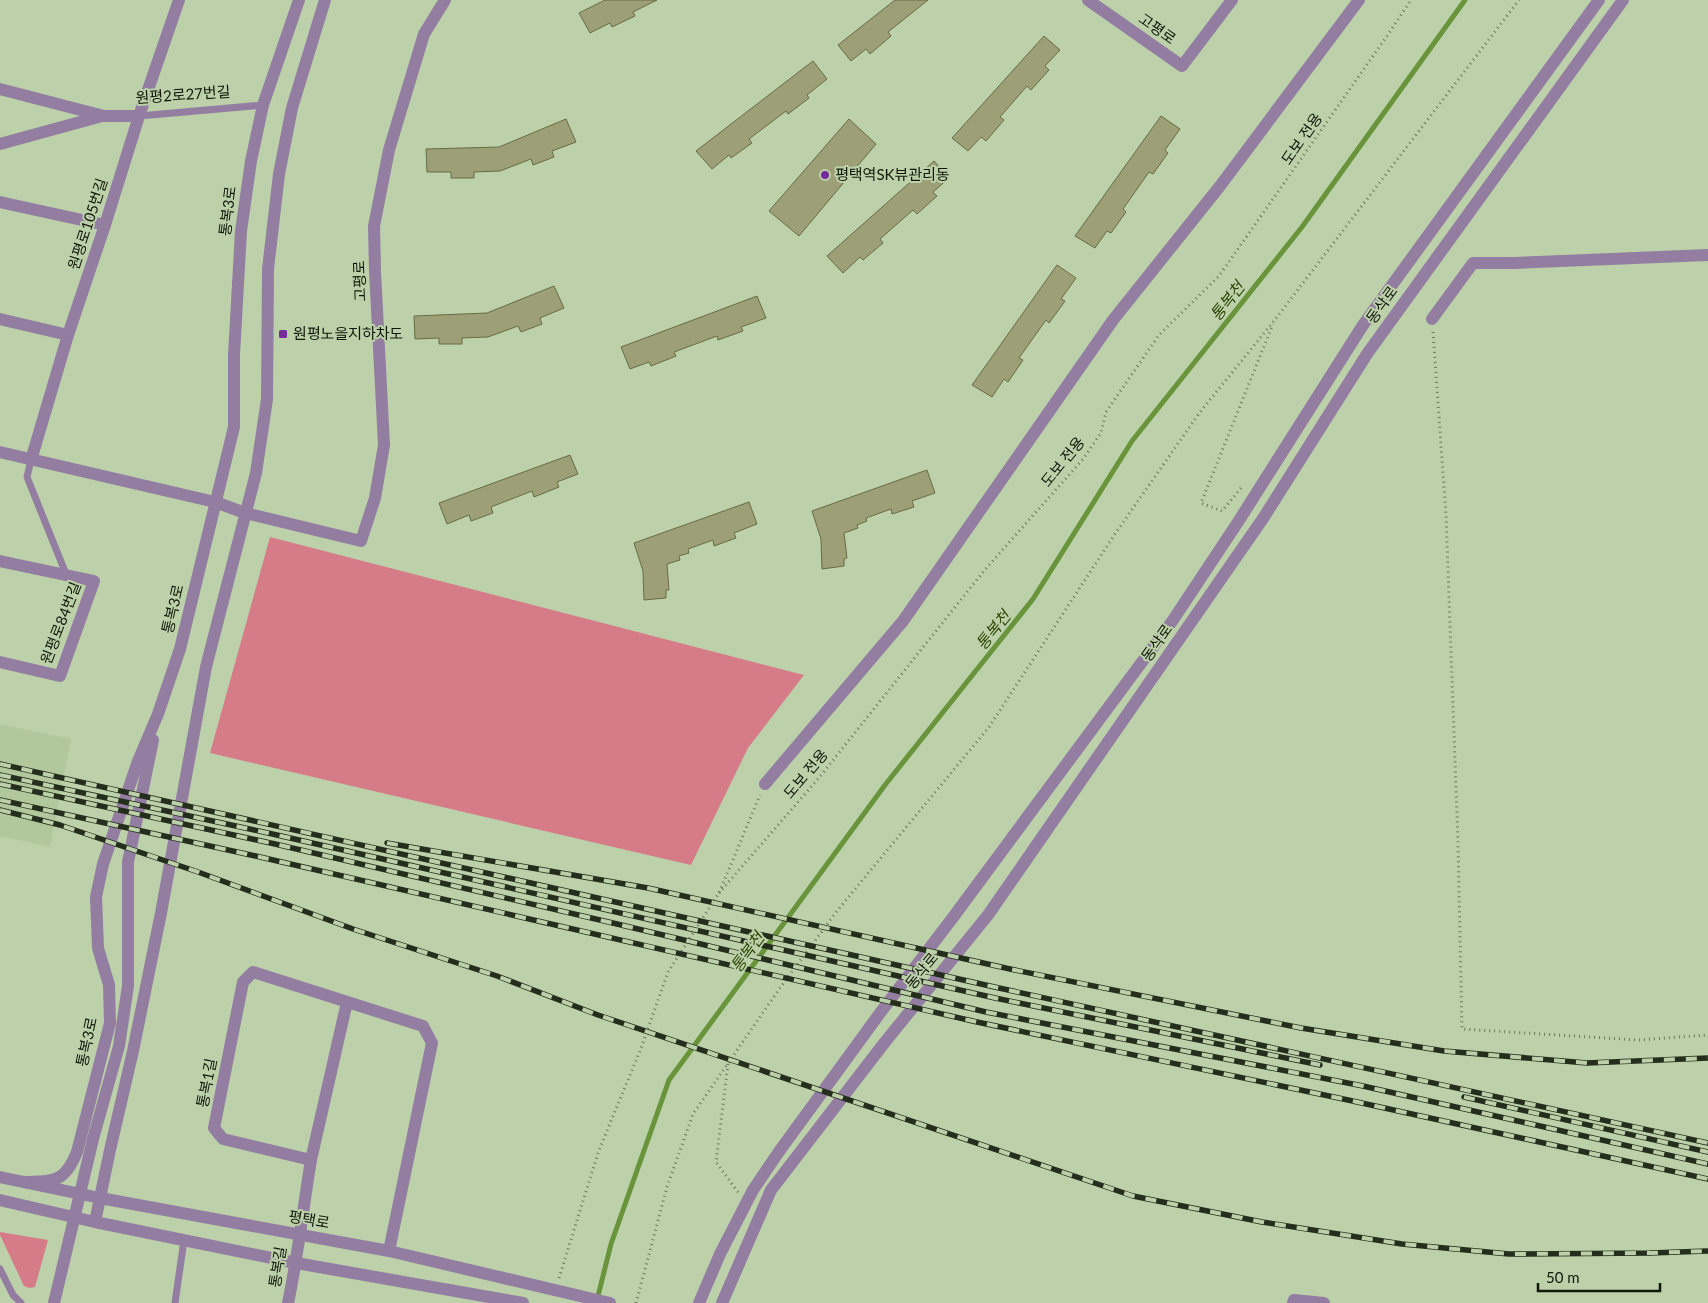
<svg xmlns="http://www.w3.org/2000/svg" width="1708" height="1303" viewBox="0 0 1708 1303" font-family="Lato,'Noto Sans KR',sans-serif">
  <style>
    .built { fill: #b0c89b }
    .green { fill: #d67c89 }
    .lines { fill: none; stroke-linecap: round; stroke-linejoin: round }
    .stream { stroke: #69943b; stroke-width: 5 }
    .building { fill: #9da076; stroke: #686b43 }
    .path { stroke: #6a785d; stroke-width: 3; stroke-dasharray: 1 4; stroke-linecap: butt }
    .service { stroke: #937ea2; stroke-width: 7 }
    .minor { stroke: #937ea2; stroke-width: 12 }
    .tertiary { stroke: #937ea2; stroke-width: 12 }
    .rail-casing { stroke: #252e1d; stroke-width: 5.5 }
    .rail { stroke: #bcd1aa; stroke-width: 4; stroke-dasharray: 11; stroke-linecap: butt }
    .poi-dot { fill: #762b9d; stroke: #bcd1aa; stroke-width: 2 }
    .labels { text-anchor: middle; stroke-width: 4; stroke-linejoin: round; paint-order: stroke }
    .street-label { font-size: 15px; fill: #11180a; stroke: #bcd1aa }
    .poi-label { font-size: 15px; fill: #11180a; stroke: #bcd1aa; text-anchor: start }
    .water-label { font-size: 16px; font-style: italic; fill: #2b4705; stroke: #bcd1aa }
  </style>
  <rect width="100%" height="100%" fill="#bcd1aa"/>
  <polygon class="built" points="0,724 71,739 50,847 0,836"/>
  <g class="green">
    <polygon points="270,537 804,675 748,748 691,865 210,753"/>
    <polygon points="0,1232 48,1240 35,1287 29,1288 24,1286 0,1235"/>
  </g>
  <g class="lines">
    <polyline class="stream" points="597,1300 611,1244 669,1080 885,785 1033,599 1132,441 1302,227 1465,0"/>
  </g>
  <g class="building">
    <polygon points="605,0 657,0 633,12 635,16 612,27 610,23 590,33 579,13"/>
    <polygon points="895,0 928,0 888,32 891,36 870,54 866,49 851,61 838,45"/>
    <polygon points="1044,36 1060,50 1045,66 1049,70 1031,90 1027,86 1000,117 1004,120 986,141 981,137 968,151 952,138"/>
    <polygon points="813,61 827,79 807,95 809,98 788,114 786,111 749,139 752,143 731,158 729,155 712,169 696,151"/>
    <polygon points="1161,116 1180,129 1165,150 1168,153 1153,174 1149,172 1123,209 1126,212 1111,233 1107,231 1095,248 1075,236"/>
    <polygon points="566,119 576,142 552,151 554,157 533,165 531,159 500,171 474,172 474,178 451,178 451,172 427,172 426,149 499,147"/>
    <polygon points="849,119 876,144 799,236 769,211"/>
    <polygon points="934,161 949,178 933,192 937,196 917,214 913,210 880,239 883,243 863,260 860,257 843,273 827,256"/>
    <polygon points="1057,265 1076,278 1061,299 1065,301 1049,323 1046,320 1019,358 1023,360 1008,382 1004,379 992,397 972,385"/>
    <polygon points="554,286 564,308 540,318 542,324 521,332 518,326 488,337 462,338 462,344 439,344 439,338 415,339 414,316 487,313"/>
    <polygon points="757,296 766,318 741,327 743,331 718,340 717,336 674,352 676,356 651,366 649,362 630,369 621,347"/>
    <polygon points="570,455 578,474 557,482 559,487 534,497 532,491 491,507 493,513 471,521 469,515 447,524 439,503"/>
    <polygon points="927,470 935,493 912,501 914,507 892,514 891,509 866,518 867,521 857,525 858,528 844,533 847,558 844,559 844,566 822,569 821,539 812,511"/>
    <polygon points="749,502 757,524 734,533 736,538 714,546 713,540 688,549 689,553 679,556 680,560 667,564 669,590 666,590 666,598 644,600 643,571 634,543"/>
  </g>
  <g class="lines">
    <g class="path">
      <polyline points="1433,332 1446,515 1458,843 1462,1029 1638,1040 1708,1035"/>
      <polyline points="1241,488 1222,511 1201,503 1273,324"/>
      <polyline points="719,893 818,779 983,572 1083,459 1101,433 1106,412 1159,335 1219,276 1387,36 1411,0"/>
      <polyline points="728,1064 716,1162 738,1192"/>
      <polyline points="559,1278 599,1150 640,1051 668,972 719,893 760,795"/>
      <polyline points="636,1303 667,1187 693,1114 780,988 837,911 989,727 1115,534 1200,412 1274,321 1519,0"/>
    </g>
    <g class="service">
      <polyline points="139,116 263,105"/>
      <polyline points="31,460 27,477 66,574"/>
      <polyline points="0,1269 13,1295 21,1303"/>
      <polyline points="175,1303 184,1240"/>
    </g>
    <g class="minor">
      <polyline points="1088,0 1182,66 1232,0"/>
      <polyline points="0,89 104,116 139,116"/>
      <polyline points="0,144 102,116"/>
      <polyline points="0,202 105,225"/>
      <polyline points="0,319 68,335"/>
      <polyline points="1432,319 1473,263 1514,263 1708,255"/>
      <polyline points="31,460 68,335 105,225 139,116 179,0"/>
      <polyline points="245,513 361,541 375,498 384,445 375,271 374,226 389,150 424,34 445,0"/>
      <polyline points="0,561 94,581 60,676 0,662"/>
      <polyline points="765,784 903,621 1113,320 1220,186 1359,0"/>
      <polyline points="347,1002 311,1160 223,1139 214,1128 243,982 253,972 423,1026 432,1043 389,1251"/>
      <path d="M288,1303c10,-47 15,-95 23,-143"/>
      <polyline points="1293,1303 1294,1300 1324,1303"/>
    </g>
    <g class="tertiary">
      <polyline points="0,452 215,502 245,513"/>
      <polyline points="0,1177 100,1198 389,1251 610,1303"/>
      <path d="M27,1182c30,-1 38,-1 50,-30l33,-129 -1,-38 -11,-37 -2,-51 7,-33 35,-103 20,-47 22,-65 54,-222v-72l7,-124 10,-70 12,-56 36,-105"/>
      <polyline points="0,1200 95,1222 296,1263 523,1303"/>
      <polyline points="95,1222 110,1150 133,1051 161,913 206,667 256,473 267,399 268,269 279,174 292,108 325,0"/>
      <polyline points="54,1303 93,1139 119,1046 128,986 128,862 153,740"/>
      <polyline points="699,1303 720,1254 753,1190 778,1153 880,1013 954,916 1173,620 1238,522 1363,325 1599,0"/>
      <polyline points="722,1303 771,1190 885,1042 988,915 1264,517 1367,354 1623,0"/>
    </g>
    <defs>
      <g id="rail">
        <polyline points="0,764 999,988 1708,1143"/>
        <polyline points="0,775 268,833 995,998 1320,1065"/>
        <polyline points="0,784 275,844 617,924 986,1012 1363,1086 1708,1164"/>
        <polyline points="0,800 260,857 977,1022 1348,1100 1708,1179"/>
        <polyline points="0,810 60,825 198,872 353,929 497,976 598,1015 1133,1196 1262,1222 1402,1244 1509,1254 1650,1253 1708,1251"/>
        <polyline points="387,843 648,888 1010,969 1301,1028 1444,1051 1587,1063 1708,1058"/>
        <polyline points="1464,1097 1708,1152"/>
      </g>
    </defs>
    <use href="#rail" class="rail-casing"/>
    <use href="#rail" class="rail"/>
  </g>
  <g class="poi-dot">
    <circle cx="825" cy="175" r="5"/>
    <rect x="278" y="329" width="10" height="10" rx="2.5"/>
  </g>
  <g class="labels">
    <g class="street-label">
      <text transform="translate(1157 29) rotate(35)" y="5">고평로</text>
      <text transform="translate(183 95) rotate(-4)" y="5">원평2로27번길</text>
      <text transform="translate(1302 139) rotate(-55)" y="5">도보 전용</text>
      <text transform="translate(228 211) rotate(-83)" y="5">통복3로</text>
      <text transform="translate(88 224) rotate(-72)" y="5">원평로105번길</text>
      <text transform="translate(360 281) rotate(-92)" y="5">고평로</text>
      <text transform="translate(1382 305) rotate(-54)" y="5">동삭로</text>
      <text transform="translate(1063 462) rotate(-51)" y="5">도보 전용</text>
      <text transform="translate(173 609) rotate(-77)" y="5">통복3로</text>
      <text transform="translate(61 623) rotate(-69)" y="5">원평로84번길</text>
      <text transform="translate(1157 643) rotate(-55)" y="5">동삭로</text>
      <text transform="translate(806 774) rotate(-50)" y="5">도보 전용</text>
      <text transform="translate(922 971) rotate(-51)" y="5">동삭로</text>
      <text transform="translate(87 1042) rotate(-78)" y="5">통복3로</text>
      <text transform="translate(207 1083) rotate(-79)" y="5">통복1길</text>
      <text transform="translate(309 1220) rotate(10)" y="5">평택로</text>
      <text transform="translate(278 1267) rotate(-81)" y="5">통복길</text>
    </g>
    <g class="poi-label">
      <text x="835" y="180">평택역SK뷰관리동</text>
      <text x="293" y="339">원평노을지하차도</text>
    </g>
    <g class="water-label">
      <text transform="translate(1227 301) rotate(-52)" y="6">통복천</text>
      <text transform="translate(993 630) rotate(-51)" y="6">통복천</text>
      <text transform="translate(747 952) rotate(-54)" y="6">통복천</text>
    </g>
  </g>
  <path d="M1538 1283v8h122v-8" fill="none" stroke="#11180a" stroke-width="2.5"/>
  <text x="1546" y="1283" font-size="15" fill="#11180a" stroke="#bcd1aa" stroke-width="4" paint-order="stroke">50 m</text>
</svg>
